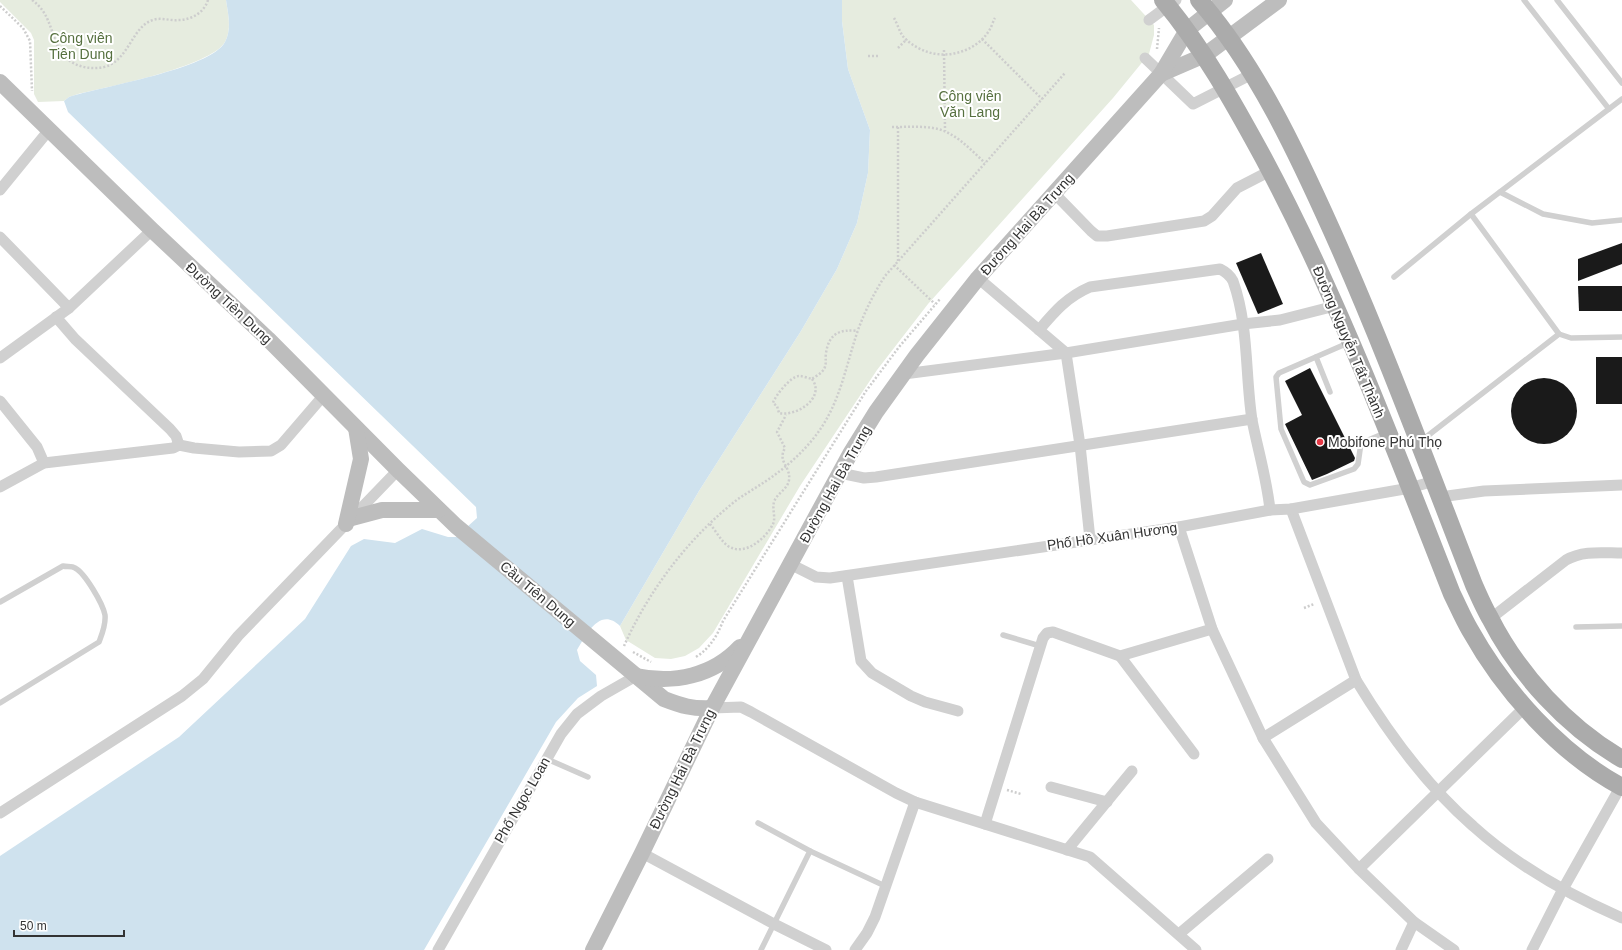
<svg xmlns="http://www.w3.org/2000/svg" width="1622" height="950" viewBox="0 0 1622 950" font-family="Helvetica,sans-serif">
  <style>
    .green { fill: #e6ecdf }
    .water { fill: #cfe2ee }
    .building { fill: #1a1a1a }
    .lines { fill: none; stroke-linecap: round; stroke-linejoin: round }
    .path { stroke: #cdcdcd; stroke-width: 2.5; stroke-dasharray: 2 2; stroke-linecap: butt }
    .lane { stroke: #d0d0d0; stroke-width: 5.5 }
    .street { stroke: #d0d0d0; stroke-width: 11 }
    .secondary { stroke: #bdbdbd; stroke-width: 16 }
    .primary { stroke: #ababab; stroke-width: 18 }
    .poi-dot { fill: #e63946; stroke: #fff; stroke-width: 1.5 }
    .labels { text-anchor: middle; stroke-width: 4; stroke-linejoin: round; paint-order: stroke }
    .park-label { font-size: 14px; fill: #56703f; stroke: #fff }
    .street-label { font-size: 14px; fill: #333; stroke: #fff }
    .poi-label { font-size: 14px; fill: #333; stroke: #fff; text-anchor: start }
  </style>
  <rect width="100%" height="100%" fill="#fff"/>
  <g class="green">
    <path d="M0,0h226c2,14 6,29 -1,42 -15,25 -118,45 -147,52l-9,3 -5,4 -26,1 -4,-8v-54l-3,-7 -31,-31z"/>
    <polygon points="842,0 1131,0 1154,25 1154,35 1149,54 1113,98 928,304 877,370 800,486 713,633 699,648 685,656 671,659 655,658 626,640 620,626 699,491 801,331 837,269 857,223 868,173 870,130 848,69 842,21"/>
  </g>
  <path class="water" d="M226,0h616v21l6,48 22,61 -2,43 -11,50 -20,46 -36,62 -102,160 -79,135c-20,-20 -34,9 -43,24l3,11 16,14 1,11 -19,12 -22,24 -132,228h-424v-94l179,-119 126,-118 46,-73 13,-7 31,4 27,-14 26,8h8l21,-19 -1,-11 -408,-395 -4,-11 5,-4c30,-10 142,-28 156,-55 7,-14 3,-28 1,-42z"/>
  <g class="building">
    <polygon points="1622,243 1622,264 1578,281 1578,259"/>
    <polygon points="1261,253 1283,304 1258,314 1236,263"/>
    <polygon points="1578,286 1622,286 1622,311 1579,311"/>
    <rect x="1596" y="357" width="26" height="47"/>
    <polygon points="1310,368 1355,458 1354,461 1327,474 1312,480 1285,424 1302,415 1285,381"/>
    <circle cx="1544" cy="411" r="33"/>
  </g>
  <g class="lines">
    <g class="path">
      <path d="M32,0c17,12 18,29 26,47 8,17 28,24 46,20 25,-6 28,-41 49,-47 8,-3 17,1 25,0 13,0 26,-7 30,-20"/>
      <polyline points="0,6 23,28 30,41 32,91"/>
      <path d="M894,18c3,5 5,12 8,17 5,7 15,13 23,16 22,9 53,0 65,-22 2,-3 3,-8 5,-11"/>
      <polyline points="982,39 1042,99"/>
      <polyline points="898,48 907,39"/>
      <polyline points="1157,49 1159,28"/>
      <polyline points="944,50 945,131"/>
      <polyline points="868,56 878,56"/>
      <path d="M892,127c14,0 28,-1 41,1 21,3 37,21 52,35"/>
      <polyline points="898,127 898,261"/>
      <polyline points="894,265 935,304"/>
      <path d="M812,379c14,19 -16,38 -33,34l-2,-7 -4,-3c2,-7 18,-27 26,-27 4,0 9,2 13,3 4,-3 10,-6 12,-10 3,-5 1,-10 2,-16 3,-20 14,-24 32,-22"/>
      <path d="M710,524c6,7 11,17 18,22 17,11 38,-8 45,-22 3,-6 -1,-15 1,-22 3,-9 14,-13 15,-22 2,-14 -12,-18 -4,-32l-8,-16 9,-17"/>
      <polyline points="1304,608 1314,604"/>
      <path d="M624,646c25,-56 65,-109 114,-147 9,-6 19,-12 28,-18 18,-12 34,-26 47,-42 27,-33 32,-71 45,-109 7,-19 16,-37 27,-54l180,-203"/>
      <polyline points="633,652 651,662"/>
      <path d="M696,657c14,-9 21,-21 27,-36l143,-230 33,-44 41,-48"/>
      <polyline points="1007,790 1021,794"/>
    </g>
    <g class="lane">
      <polyline points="1524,0 1609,109"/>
      <polyline points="1557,0 1622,83"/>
      <polyline points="1500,192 1543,214 1592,223 1622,220"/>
      <polyline points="1471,214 1559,334 1571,338 1622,337"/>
      <polyline points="1394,277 1471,214 1622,99"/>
      <polyline points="1348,343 1279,373 1276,377 1281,429 1304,482 1310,485 1354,469 1358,464 1361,443 1385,433"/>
      <polyline points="1316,357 1330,392"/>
      <polyline points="1421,441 1559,334"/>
      <path d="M0,602l63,-36c4,1 9,0 12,2 10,5 28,36 30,47 1,10 -3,19 -6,27l-99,61"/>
      <polyline points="1576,627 1622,626"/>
      <polyline points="1003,635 1040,646"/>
      <polyline points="547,759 588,777"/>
      <polyline points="758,823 810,851 761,950"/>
      <polyline points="810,851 885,886"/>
    </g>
    <g class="street">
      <polyline points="1149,20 1176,0"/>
      <polyline points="1145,58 1193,104 1252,74"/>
      <polyline points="0,190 49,130"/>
      <polyline points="1054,193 1091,231 1097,236 1107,236 1204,221 1212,216 1237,188 1270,171"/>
      <polyline points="0,237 69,308"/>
      <polyline points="978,278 1066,353 1080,445 1090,539"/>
      <polyline points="56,317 75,339 170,429 176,436 179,445"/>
      <path d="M1039,330c16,-19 28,-33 51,-43l130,-18c6,3 10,6 13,12 16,45 12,93 19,139 6,30 15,60 18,90"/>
      <polyline points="0,358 69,308 152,230"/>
      <polyline points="904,374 1066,353 1243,324 1280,320 1335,306"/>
      <polyline points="0,401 37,447 44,463"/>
      <polyline points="840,473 864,478 876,477 1252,419"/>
      <polyline points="0,487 44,463 173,448 179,445 194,448 239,452 271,451 281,445 324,395"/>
      <polyline points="1440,497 1484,491 1622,485"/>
      <path d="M1291,509l65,171c31,51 72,107 117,146 43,39 96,69 149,92"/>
      <polyline points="1179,527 1212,629 1263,738 1316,823 1359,869 1414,922 1454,950"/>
      <polyline points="790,564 816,577 830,578 1179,527 1270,510 1291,509 1410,488 1434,481"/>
      <polyline points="847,576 861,661 872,673 911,696 925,702 958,711"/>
      <path d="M1490,619l76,-59c17,-10 37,-7 56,-7"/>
      <polyline points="1120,656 1194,754"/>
      <polyline points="712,708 741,707 751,712 896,793 915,802 1090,857 1196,950"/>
      <polyline points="1263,738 1356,680"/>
      <polyline points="1051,787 1107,802"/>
      <polyline points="0,813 182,696 203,679 238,636 398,470"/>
      <polyline points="985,824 1043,638 1047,633 1053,632 1120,656 1212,629"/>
      <polyline points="1067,850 1132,771"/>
      <polyline points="642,853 774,924 826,950"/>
      <polyline points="1359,869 1525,707"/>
      <polyline points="1179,934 1268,859"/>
      <polyline points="438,950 561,734 577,714 601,696 636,676"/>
      <polyline points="855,950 867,933 875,917 915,802"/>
      <polyline points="1401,950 1414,922"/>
      <polyline points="1532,950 1563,889 1622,784"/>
    </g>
    <g class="secondary">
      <polyline points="1161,74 1205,55 1279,0"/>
      <path d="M0,82l152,148 116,109 130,131 58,56 208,173c18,7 28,10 48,9"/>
      <polyline points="352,518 382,510 439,510"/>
      <polyline points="346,524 361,459 356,428"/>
      <path d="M636,676c38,8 77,0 104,-29"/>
      <polyline points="593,950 642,853 712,708 850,454 876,412 917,355 978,278 1161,74 1187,30 1225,0"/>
    </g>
    <g class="primary">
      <path d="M1163,0c40,48 70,102 100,157 75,140 131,290 189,437 6,12 11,24 18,36 34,61 90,124 152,157"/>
      <path d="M1199,0c57,65 98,153 133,231 52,116 96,236 142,354 5,11 10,23 16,33 29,57 77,109 132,141"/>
    </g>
  </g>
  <circle class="poi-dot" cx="1320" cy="442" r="4"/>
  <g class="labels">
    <g class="park-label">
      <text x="81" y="43">Công viên<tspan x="81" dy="16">Tiên Dung</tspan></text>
      <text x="970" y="101">Công viên<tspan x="970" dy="16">Văn Lang</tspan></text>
    </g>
    <g class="street-label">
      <text transform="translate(1027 224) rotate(-48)" y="5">Đường Hai Bà Trưng</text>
      <text transform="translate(229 303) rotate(43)" y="5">Đường Tiên Dung</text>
      <text transform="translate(1349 342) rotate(67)" y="5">Đường Nguyễn Tất Thành</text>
      <text transform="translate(835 484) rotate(-61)" y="5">Đường Hai Bà Trưng</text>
      <text transform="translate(1112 536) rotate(-8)" y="5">Phố Hồ Xuân Hương</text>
      <text transform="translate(538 594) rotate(40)" y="5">Cầu Tiên Dung</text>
      <text transform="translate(682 769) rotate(-64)" y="5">Đường Hai Bà Trưng</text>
      <text transform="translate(522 800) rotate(-60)" y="5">Phố Ngọc Loan</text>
    </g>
    <g class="poi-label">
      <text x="1328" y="447">Mobifone Phú Thọ</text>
    </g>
  </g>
  <path d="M14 930v6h110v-6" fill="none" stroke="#333333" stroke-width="2"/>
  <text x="20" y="930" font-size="12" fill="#333333" stroke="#ffffff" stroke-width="3" paint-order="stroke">50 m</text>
</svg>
